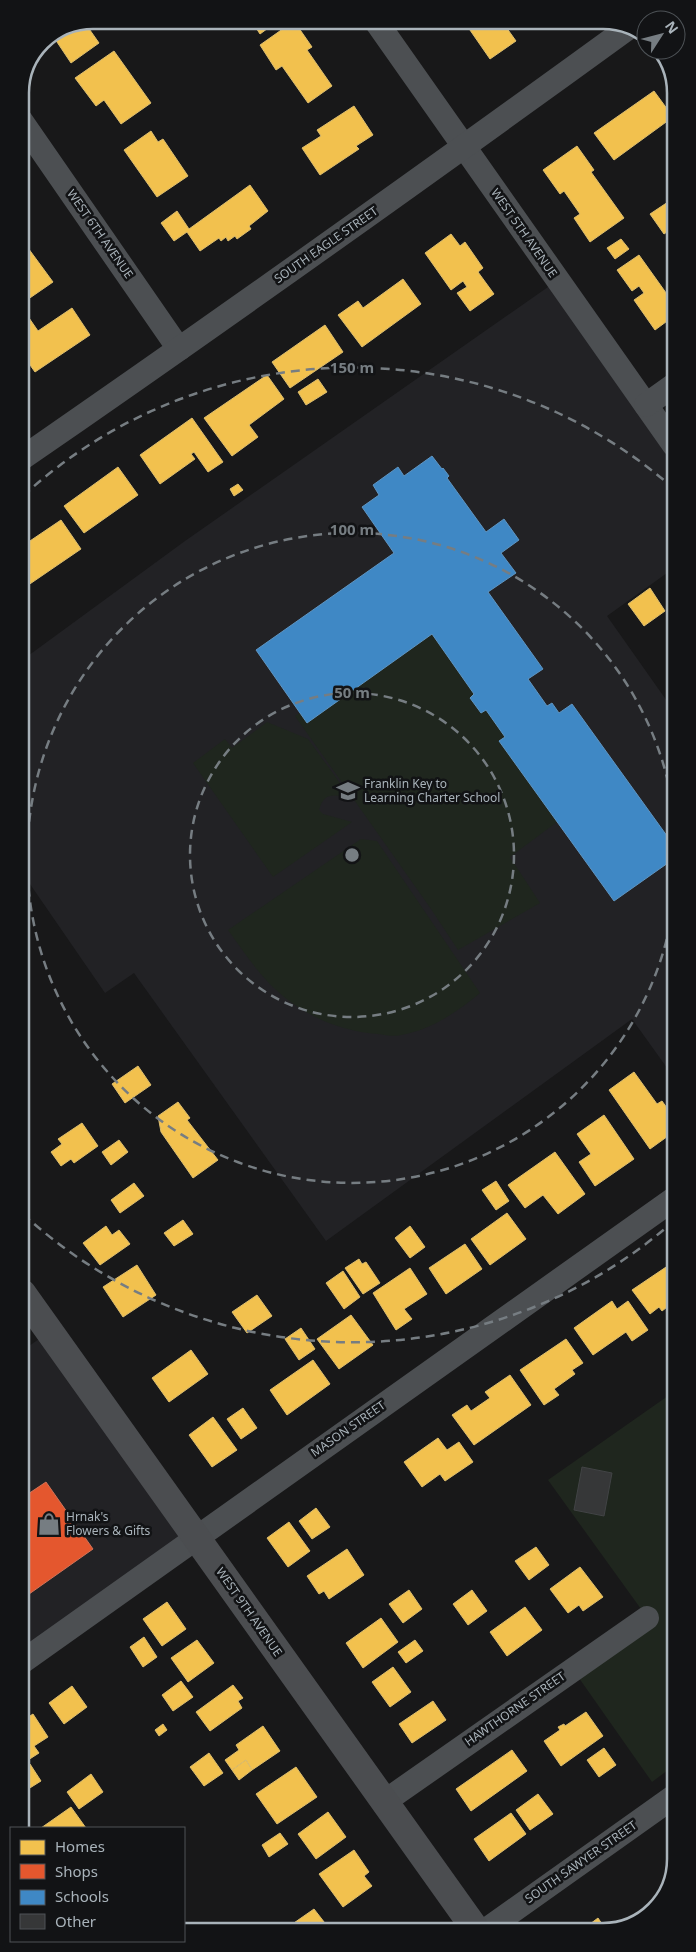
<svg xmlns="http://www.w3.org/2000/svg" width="696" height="1952" viewBox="0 0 696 1952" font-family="'Noto Sans',sans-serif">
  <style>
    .built { fill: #222225 }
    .green { fill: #1f261e }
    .homes { fill: #f2c14e; stroke: #dcbd6e }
    .shops { fill: #e4572e; stroke: #d27358 }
    .schools { fill: #3f88c5; stroke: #5f95c2 }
    .building { fill: #363738; stroke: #414345 }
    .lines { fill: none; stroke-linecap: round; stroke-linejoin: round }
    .minor { stroke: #4c4f52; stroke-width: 24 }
    .secondary { stroke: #4b4d50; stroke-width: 28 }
    .ring { fill: none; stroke: #767d82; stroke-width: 2.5; stroke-dasharray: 9 6 }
    .labels { text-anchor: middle; stroke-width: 5; stroke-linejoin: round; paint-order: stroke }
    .street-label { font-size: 12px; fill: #a9b3ba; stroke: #121315 }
    .poi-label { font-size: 12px; fill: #a9b3ba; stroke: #121315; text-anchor: start }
    .rim { fill: none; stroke: #a9b3ba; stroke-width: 2.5 }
    .centre { fill: #767d82; stroke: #121315; stroke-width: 2.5 }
    .ring-label { font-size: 15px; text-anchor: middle; font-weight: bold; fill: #767d82; stroke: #121315; stroke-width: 5; stroke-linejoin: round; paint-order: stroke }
  </style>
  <rect width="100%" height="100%" fill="#181819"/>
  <g class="built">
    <polygon points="558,280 674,445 674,568 607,616 674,711 675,1079 632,1019 326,1241 134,973 105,993 21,871 21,661 185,541"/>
    <polygon points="49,1332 196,1537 22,1662 22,1351"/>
  </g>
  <g class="green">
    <polygon points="432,634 474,694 470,698 481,713 486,710 505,737 499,741 557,822 510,857 540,903 458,950 431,909 295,716 300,713 307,722"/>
    <path d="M267,722l41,17 43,59c-16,-3 -27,-7 -32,12l4,4 29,8 -79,55 -80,-114 32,-24 7,9z"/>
    <path d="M361,839l16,2 103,152c-23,19 -49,37 -79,42 -7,2 -16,0 -23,-1 -42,-3 -82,-22 -111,-53 -14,-15 -26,-33 -39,-51z"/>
    <polygon points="675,1391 676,1764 652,1782 567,1661 641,1609 548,1480"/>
  </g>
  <g class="homes">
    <polygon points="251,20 279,20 260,34"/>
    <polygon points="463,20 501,20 516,41 490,59"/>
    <polygon points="294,21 312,47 307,50 332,86 308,103 282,66 276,70 260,45"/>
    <polygon points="85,23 99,43 71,63 53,36"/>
    <polygon points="114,51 151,103 121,124 104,100 96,106 75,78"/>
    <polygon points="654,91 673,117 614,160 594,133"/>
    <polygon points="354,106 373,135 356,146 359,149 320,175 302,148 321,136 317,130"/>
    <polygon points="151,131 158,142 163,139 188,176 157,197 124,150"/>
    <polygon points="577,146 594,170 591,172 624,218 590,242 574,218 580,214 564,191 560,194 543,170"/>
    <polygon points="250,185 268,211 249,226 251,229 237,239 235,236 228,241 226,237 221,241 219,238 200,251 187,232 174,241 161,223 177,211 189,229"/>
    <polygon points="674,198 674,227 664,234 650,214"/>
    <polygon points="451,234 460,246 465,242 483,268 478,272 494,294 470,311 457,293 467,287 463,281 451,290 425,253"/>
    <polygon points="20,237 53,282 24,302 20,297"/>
    <polygon points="621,239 629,249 615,259 607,248"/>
    <polygon points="639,255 674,304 674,316 655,330 634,300 644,293 639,286 632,291 617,270"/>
    <polygon points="403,279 421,304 362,347 338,315 358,301 363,308"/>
    <polygon points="72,308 90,335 35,372 20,351 20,319 27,315 38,331"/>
    <polygon points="325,325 343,352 290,388 272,362"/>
    <polygon points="267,375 284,399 249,425 258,437 232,456 204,418"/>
    <polygon points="318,379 327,392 306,405 298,392"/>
    <polygon points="192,418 223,462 208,472 194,452 191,454 195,459 160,484 140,455"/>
    <polygon points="118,467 138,495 84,533 64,506"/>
    <polygon points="238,484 243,490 234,496 230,489"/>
    <polygon points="61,520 81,549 21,590 21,547"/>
    <polygon points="650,588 665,611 644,626 628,604"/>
    <polygon points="138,1066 151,1085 125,1103 112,1084"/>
    <polygon points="634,1072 657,1104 662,1101 675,1119 675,1131 650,1149 609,1090"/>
    <polygon points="178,1102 190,1118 187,1120 218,1160 193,1178 161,1132 158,1116"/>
    <polygon points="604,1115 634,1159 595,1186 579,1162 591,1154 577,1134"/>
    <polygon points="82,1123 98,1146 74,1163 71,1159 61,1166 51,1152 62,1144 58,1139"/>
    <polygon points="119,1140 128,1152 111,1165 102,1152"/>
    <polygon points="555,1152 585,1194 558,1214 543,1195 525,1208 508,1185"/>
    <polygon points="496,1181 509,1201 496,1210 482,1190"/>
    <polygon points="134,1183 144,1196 120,1213 111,1200"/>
    <polygon points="507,1213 526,1239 490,1265 471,1239"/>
    <polygon points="183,1220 193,1234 174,1246 164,1233"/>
    <polygon points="106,1226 112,1235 119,1230 130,1244 100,1265 83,1243"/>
    <polygon points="410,1226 425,1247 410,1258 395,1238"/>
    <polygon points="465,1244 482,1269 446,1294 429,1268"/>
    <polygon points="359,1259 362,1264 366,1262 380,1283 363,1294 345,1268"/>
    <polygon points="675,1261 675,1301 662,1311 659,1307 650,1314 632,1290"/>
    <polygon points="137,1265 156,1295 123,1317 103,1287"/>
    <polygon points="410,1268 427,1294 404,1309 412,1319 396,1330 373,1293"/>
    <polygon points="343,1271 360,1297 344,1309 326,1283"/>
    <polygon points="257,1295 272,1316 247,1333 232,1312"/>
    <polygon points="612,1301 617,1309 628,1301 648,1330 632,1341 626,1332 593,1355 574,1328"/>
    <polygon points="351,1315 373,1345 339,1369 317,1339"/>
    <polygon points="301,1328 315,1349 299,1360 285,1339"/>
    <polygon points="566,1339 583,1363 572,1370 575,1374 554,1389 559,1395 544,1405 520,1370"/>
    <polygon points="191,1350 208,1374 169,1402 152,1378"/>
    <polygon points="313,1360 330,1384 287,1415 270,1390"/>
    <polygon points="510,1375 531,1405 474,1445 452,1415 467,1405 471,1411 490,1398 485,1392"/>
    <polygon points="243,1408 257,1428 241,1439 227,1419"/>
    <polygon points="213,1417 237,1450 212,1467 189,1435"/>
    <polygon points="438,1438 447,1450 459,1442 473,1462 445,1481 440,1474 422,1487 404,1462"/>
    <polygon points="316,1508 330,1527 312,1539 299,1521"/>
    <polygon points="289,1522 310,1551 288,1567 267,1538"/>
    <polygon points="536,1547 549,1565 529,1580 515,1561"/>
    <polygon points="347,1549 364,1575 329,1599 324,1591 319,1594 307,1576"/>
    <polygon points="580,1567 603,1597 583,1611 579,1605 568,1613 550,1589"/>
    <polygon points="409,1590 422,1609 403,1623 389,1604"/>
    <polygon points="472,1590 487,1611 468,1625 453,1604"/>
    <polygon points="167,1602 186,1629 162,1646 143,1619"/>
    <polygon points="525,1607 542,1630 507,1656 490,1632"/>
    <polygon points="381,1618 398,1642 363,1668 346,1643"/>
    <polygon points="144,1637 157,1657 143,1667 130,1647"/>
    <polygon points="197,1640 214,1663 188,1682 171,1658"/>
    <polygon points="415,1640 423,1651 406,1663 398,1652"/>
    <polygon points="393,1667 411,1692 390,1707 372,1682"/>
    <polygon points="181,1681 193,1697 173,1711 162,1695"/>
    <polygon points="233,1685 243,1698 238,1701 242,1708 210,1731 196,1712"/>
    <polygon points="72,1686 87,1707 64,1724 49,1703"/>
    <polygon points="433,1701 446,1720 412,1743 399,1724"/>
    <polygon points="586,1712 603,1736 561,1766 544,1741 560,1730 558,1727 564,1724 565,1726"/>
    <polygon points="33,1714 48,1737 34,1746 39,1753 25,1762 22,1758 22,1721"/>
    <polygon points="163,1724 167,1730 159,1736 155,1730"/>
    <polygon points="263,1726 280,1751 252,1770 246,1760 232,1770 225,1760 239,1750 236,1745"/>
    <polygon points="604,1748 616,1765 599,1777 587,1760"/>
    <polygon points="512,1750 527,1771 471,1811 456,1789"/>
    <polygon points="209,1753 223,1773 204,1786 190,1767"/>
    <polygon points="246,1760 252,1770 239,1780 232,1770"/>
    <polygon points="30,1764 41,1781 25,1791 22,1786 22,1768"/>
    <polygon points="296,1767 317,1797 277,1824 256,1794"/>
    <polygon points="91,1774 103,1792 79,1809 67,1792"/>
    <polygon points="538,1794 553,1814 530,1830 516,1810"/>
    <polygon points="71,1807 86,1828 41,1828"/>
    <polygon points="328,1812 346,1837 316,1859 298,1834"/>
    <polygon points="511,1813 526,1834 489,1861 474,1839"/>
    <polygon points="280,1833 288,1844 269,1857 262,1845"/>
    <polygon points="354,1850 369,1872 364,1876 372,1886 343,1907 319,1874"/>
    <polygon points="314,1909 328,1927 323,1931 295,1931 291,1925"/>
    <polygon points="598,1918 606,1930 582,1930"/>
  </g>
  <polygon class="shops" points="46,1482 93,1549 22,1599 22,1498"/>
  <polygon class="schools" points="432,456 442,469 443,468 449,476 447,478 486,532 504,519 519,540 501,553 516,573 488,592 543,669 528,679 547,706 552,703 559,713 572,704 675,847 675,858 614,901 499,741 505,737 486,710 481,713 470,698 474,694 432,634 307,723 256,650 394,553 362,507 379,495 373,485 398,467 404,476"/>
  <polygon class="building" points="582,1467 612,1473 604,1516 574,1510"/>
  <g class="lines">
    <g class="minor">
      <polyline points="375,20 674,445"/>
      <polyline points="20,119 179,349"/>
      <polyline points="646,405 674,385"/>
      <path d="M21,459c204,-141 406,-285 607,-431"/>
      <polyline points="22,1662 675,1198"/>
      <polyline points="384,1802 647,1618"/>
      <polyline points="486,1930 676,1795"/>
    </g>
    <polyline class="secondary" points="22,1293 476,1930"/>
  </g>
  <g class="ring">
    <circle cx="352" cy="855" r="162"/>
    <path d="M675 895A325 325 0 1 1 674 813"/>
    <path d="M675 1220A487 487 0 0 1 23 1214M23 496A487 487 0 0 1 672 487"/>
  </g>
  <defs>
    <symbol id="school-bare" viewBox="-9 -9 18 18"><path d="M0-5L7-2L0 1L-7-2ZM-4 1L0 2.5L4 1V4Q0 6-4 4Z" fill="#767d82" stroke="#121315" stroke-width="2.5" paint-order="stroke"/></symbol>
    <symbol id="shop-bare" viewBox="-9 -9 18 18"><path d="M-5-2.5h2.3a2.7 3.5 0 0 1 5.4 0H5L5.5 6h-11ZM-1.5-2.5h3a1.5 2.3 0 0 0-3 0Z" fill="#767d82" stroke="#121315" stroke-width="2.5" paint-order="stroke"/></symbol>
  </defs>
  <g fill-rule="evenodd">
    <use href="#school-bare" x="332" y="775" width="32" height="32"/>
    <use href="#shop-bare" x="33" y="1508" width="32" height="32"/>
  </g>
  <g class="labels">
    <g class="street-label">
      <text transform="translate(524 233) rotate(55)" y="4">WEST 5TH AVENUE</text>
      <text transform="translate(100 234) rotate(55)" y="4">WEST 6TH AVENUE</text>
      <text transform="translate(326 245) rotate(-35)" y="4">SOUTH EAGLE STREET</text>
      <text transform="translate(348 1429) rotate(-35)" y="4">MASON STREET</text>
      <text transform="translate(249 1612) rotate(55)" y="4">WEST 9TH AVENUE</text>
      <text transform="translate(515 1709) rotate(-35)" y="4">HAWTHORNE STREET</text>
      <text transform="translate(581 1862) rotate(-35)" y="4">SOUTH SAWYER STREET</text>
    </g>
    <g class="poi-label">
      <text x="364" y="788">Franklin Key to<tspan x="364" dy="14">Learning Charter School</tspan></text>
      <text x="66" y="1521">Hrnak's<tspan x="66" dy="14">Flowers &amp; Gifts</tspan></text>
    </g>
  </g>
  <path d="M0 0H696V1952H0ZM93 29H603A64 64 0 0 1 667 93V1859A64 64 0 0 1 603 1923H93A64 64 0 0 1 29 1859V93A64 64 0 0 1 93 29Z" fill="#121315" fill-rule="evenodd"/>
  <path class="rim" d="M93 29H603A64 64 0 0 1 667 93V1859A64 64 0 0 1 603 1923H93A64 64 0 0 1 29 1859V93A64 64 0 0 1 93 29Z"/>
  <circle cx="352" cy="855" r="8" class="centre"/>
  <g class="ring-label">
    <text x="352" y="373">150 m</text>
    <text x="352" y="535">100 m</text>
    <text x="352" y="698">50 m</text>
  </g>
  <rect x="10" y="1827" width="175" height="115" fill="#121315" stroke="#4e5357"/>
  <rect x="20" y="1840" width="25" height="15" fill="#f2c14e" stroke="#4e5357"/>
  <text x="55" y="1852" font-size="15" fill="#a9b3ba">Homes</text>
  <rect x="20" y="1864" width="25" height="15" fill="#e4572e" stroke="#4e5357"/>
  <text x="55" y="1877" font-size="15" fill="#a9b3ba">Shops</text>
  <rect x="20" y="1890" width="25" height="15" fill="#3f88c5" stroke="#4e5357"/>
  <text x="55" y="1902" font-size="15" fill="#a9b3ba">Schools</text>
  <rect x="20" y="1914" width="25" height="15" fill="#363738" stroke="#4e5357"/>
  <text x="55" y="1927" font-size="15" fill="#a9b3ba">Other</text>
  <g transform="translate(661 35) rotate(54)"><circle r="24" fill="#121315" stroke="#4e5357"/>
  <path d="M0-4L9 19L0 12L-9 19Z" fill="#767d82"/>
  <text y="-8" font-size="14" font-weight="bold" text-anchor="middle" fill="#a9b3ba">N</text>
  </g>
</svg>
